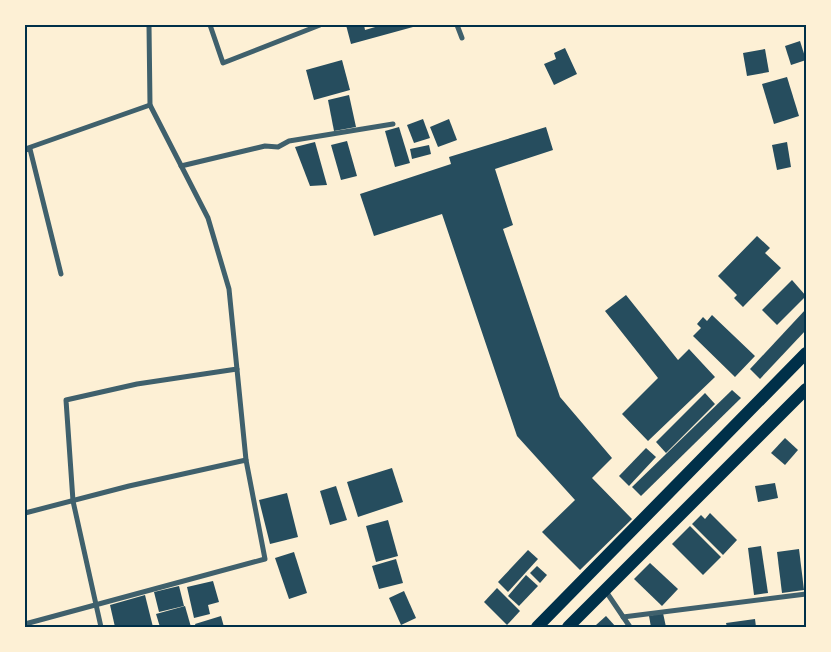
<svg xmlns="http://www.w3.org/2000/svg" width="831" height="652" viewBox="0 0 831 652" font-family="'Space Grotesk',sans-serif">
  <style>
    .building { fill: #264d5e }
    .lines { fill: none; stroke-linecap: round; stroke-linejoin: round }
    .minor { stroke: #3f606c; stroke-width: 5 }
    .primary { stroke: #003049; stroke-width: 12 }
    .neatline { fill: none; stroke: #003049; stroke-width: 2 }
  </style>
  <rect width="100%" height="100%" fill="#fdf0d5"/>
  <g class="building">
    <polygon points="346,25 364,25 365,30 382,25 412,25 413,27 351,44"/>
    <polygon points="800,41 806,60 791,65 785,46"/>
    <polygon points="565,48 577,74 554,85 544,64 556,59 554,53"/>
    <polygon points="765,49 769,72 747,76 743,53"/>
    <polygon points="342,60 350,90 314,100 306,70"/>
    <polygon points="787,77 799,116 774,124 762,84"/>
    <polygon points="349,95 356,127 334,131 328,100"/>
    <polygon points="423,119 430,138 414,143 407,125"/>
    <polygon points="449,119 457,140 438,147 430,127"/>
    <polygon points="399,127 410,163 395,167 385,131"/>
    <polygon points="546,127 553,150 495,169 513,225 503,229 560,397 612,458 592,478 632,519 580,570 542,532 575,500 517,436 442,214 374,236 360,194 451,164 449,157"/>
    <polygon points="347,141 357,176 341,180 331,145"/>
    <polygon points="315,142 327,185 310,186 295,147"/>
    <polygon points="787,142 791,167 777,170 772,145"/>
    <polygon points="429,145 431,154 412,159 410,149"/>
    <polygon points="757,236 770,248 765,253 781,268 743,307 734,298 737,295 718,276"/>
    <polygon points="792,280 806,296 777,325 762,310"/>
    <polygon points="626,295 678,360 689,349 715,377 648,441 622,414 658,378 605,311"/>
    <polygon points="806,309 806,330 760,379 750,369"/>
    <polygon points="712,315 755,356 735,377 693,336 701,328 697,324 703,317 707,321"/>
    <polygon points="732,390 741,398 641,496 632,487"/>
    <polygon points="705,393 715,404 666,453 656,442"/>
    <polygon points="785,438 798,450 785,465 771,453"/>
    <polygon points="646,448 656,457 629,486 619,476"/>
    <polygon points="392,468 403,502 358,517 347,482"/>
    <polygon points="775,483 778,498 758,502 755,486"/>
    <polygon points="336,486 347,520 330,525 320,491"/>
    <polygon points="287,493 298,537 270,544 259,500"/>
    <polygon points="710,513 737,540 723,555 692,524 701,515 705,519"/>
    <polygon points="388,520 398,556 376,562 366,526"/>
    <polygon points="690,526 721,557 703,575 672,544"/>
    <polygon points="761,546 768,593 754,595 748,548"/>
    <polygon points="799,549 804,590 782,593 777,552"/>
    <polygon points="528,550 538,559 508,592 498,582"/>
    <polygon points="294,552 307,593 289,599 275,558"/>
    <polygon points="396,559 403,583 379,589 372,566"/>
    <polygon points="650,563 678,589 662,606 634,579"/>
    <polygon points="537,566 547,575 540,583 530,573"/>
    <polygon points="526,575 538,586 519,606 508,596"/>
    <polygon points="213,581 219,602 208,605 210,614 194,618 187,587"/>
    <polygon points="179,586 184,606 159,612 154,592"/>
    <polygon points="497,588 520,611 507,625 484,602"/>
    <polygon points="404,591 416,618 401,625 389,598"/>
    <polygon points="145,595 153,627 115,627 110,605"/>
    <polygon points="185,606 191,627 160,627 156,614"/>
    <polygon points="663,613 666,627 651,627 649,616"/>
    <polygon points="221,616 224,627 196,627 195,624"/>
    <polygon points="606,616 616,627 598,627 596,625"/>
    <polygon points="755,619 756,627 727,627 726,623"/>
  </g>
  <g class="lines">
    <g class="minor">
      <polyline points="149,25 150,105 208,218 229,289 246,460"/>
      <polyline points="210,25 223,63 320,25"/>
      <polyline points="457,25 462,38"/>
      <polyline points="28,148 150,105"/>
      <polyline points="25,150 30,149 61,274"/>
      <polyline points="181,166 265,146 278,147 289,141 393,124"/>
      <polyline points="25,513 129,486 246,460 265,559 25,624"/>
      <polyline points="605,590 630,627"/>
      <polyline points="623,617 806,594"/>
      <polyline points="101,627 73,501 66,400 137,384 237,369"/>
    </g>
    <g class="primary">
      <polyline points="537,627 806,353"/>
      <polyline points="568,627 806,389"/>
    </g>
  </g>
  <rect width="831" height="652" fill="none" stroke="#fdf0d5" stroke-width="52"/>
  <rect x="26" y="26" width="779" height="600" class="neatline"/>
</svg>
